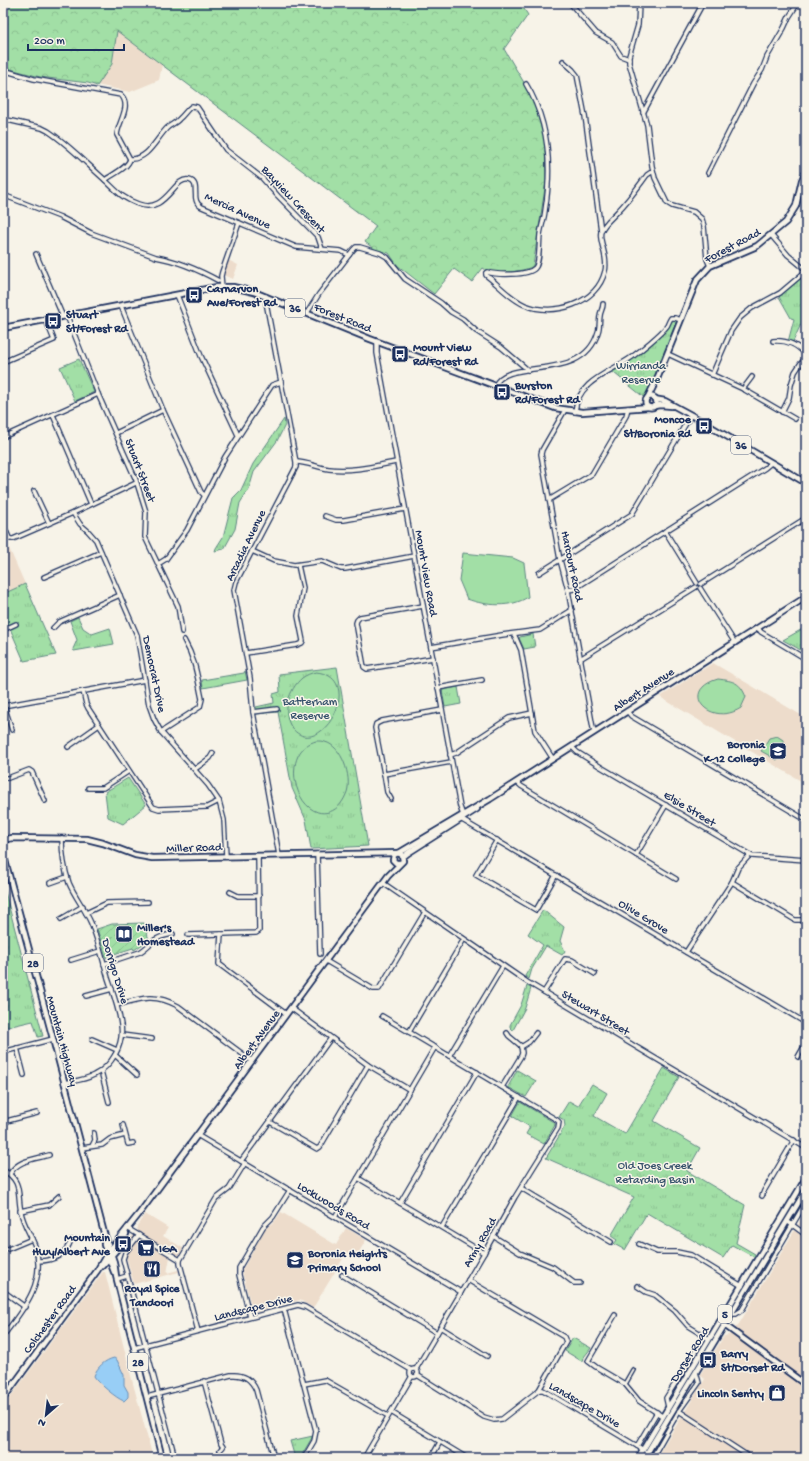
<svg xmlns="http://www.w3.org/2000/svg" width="809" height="1461" viewBox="0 0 809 1461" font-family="'Gochi Hand',sans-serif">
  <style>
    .built { fill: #eddccb }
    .grass { fill: url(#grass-tufts); stroke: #5e8782 }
    .forest { fill: url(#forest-crowns); stroke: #5e8782 }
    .garden { fill: url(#garden-furrows); stroke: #5e8782 }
    .pitch { fill: #a2dfa6; stroke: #5e8782 }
    .water { fill: #98cef6; stroke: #668eb9 }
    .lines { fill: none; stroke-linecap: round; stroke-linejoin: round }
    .minor-casing { stroke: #1b2f5e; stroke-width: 6 }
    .major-casing { stroke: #1b2f5e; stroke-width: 8 }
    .minor { stroke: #f7f3e8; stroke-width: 3.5 }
    .major { stroke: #f7f3e8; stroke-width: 4.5 }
    .labels { text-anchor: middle; stroke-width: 3; stroke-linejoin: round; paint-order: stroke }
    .shield { fill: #f7f3e8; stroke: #5d6a87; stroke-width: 1 }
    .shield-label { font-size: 11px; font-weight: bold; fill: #1b2f5e }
    .street-label { font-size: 12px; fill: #1b2f5e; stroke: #f7f3e8 }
    .poi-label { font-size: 12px; font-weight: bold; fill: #1b2f5e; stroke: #f7f3e8; text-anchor: start }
    .park-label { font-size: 12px; fill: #36526c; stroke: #f7f3e8 }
  </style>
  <defs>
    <pattern id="grass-tufts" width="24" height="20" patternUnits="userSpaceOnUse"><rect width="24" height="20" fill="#a2dfa6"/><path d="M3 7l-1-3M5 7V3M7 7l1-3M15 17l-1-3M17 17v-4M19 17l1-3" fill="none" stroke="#8bc091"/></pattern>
    <pattern id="forest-crowns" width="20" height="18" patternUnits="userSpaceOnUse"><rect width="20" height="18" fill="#a2dfa6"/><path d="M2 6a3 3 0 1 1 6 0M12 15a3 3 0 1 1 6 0" fill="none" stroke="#8bc091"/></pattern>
    <pattern id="garden-furrows" width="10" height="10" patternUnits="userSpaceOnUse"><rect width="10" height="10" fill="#a2dfa6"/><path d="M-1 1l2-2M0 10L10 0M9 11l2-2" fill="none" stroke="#8bc091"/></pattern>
  </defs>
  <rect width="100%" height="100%" fill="#f7f3e8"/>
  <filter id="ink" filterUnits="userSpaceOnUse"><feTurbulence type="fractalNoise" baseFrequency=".025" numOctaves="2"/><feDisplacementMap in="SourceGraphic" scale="8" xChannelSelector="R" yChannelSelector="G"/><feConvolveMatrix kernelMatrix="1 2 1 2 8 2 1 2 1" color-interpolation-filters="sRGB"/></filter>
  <g filter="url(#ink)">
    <g class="built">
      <polygon points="117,31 162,65 159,80 130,92 97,85 112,64"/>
      <polygon points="228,260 238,265 233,279 223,275"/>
      <polygon points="3,539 5,539 25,584 3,594"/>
      <polygon points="713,663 806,718 806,784 660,697"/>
      <polygon points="806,1211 806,1458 656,1458 705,1379 700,1375 724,1336 729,1335 739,1324"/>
      <polygon points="281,1212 336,1245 346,1228 366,1240 356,1257 347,1252 313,1308 300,1300 253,1313 242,1271 243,1269 265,1229 274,1222"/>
      <polygon points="145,1214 168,1228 163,1236 183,1248 176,1261 170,1257 167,1273 178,1270 179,1272 134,1284 124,1248 137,1230 137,1226"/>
      <polygon points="103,1272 105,1272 131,1376 153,1458 3,1458 3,1407"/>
    </g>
    <g class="grass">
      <polygon points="801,275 806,282 806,313 792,344 788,342 794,319 791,318 778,295"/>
      <path d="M671,318l10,2 -35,79 -37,-30c23,-12 48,-28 62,-51z"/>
      <polygon points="79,359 94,392 75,401 60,367"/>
      <polygon points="284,419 285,425 277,441 254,472 249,489 240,503 235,529 224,549 215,551 216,548 223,537 233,498 241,490 253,464"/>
      <polygon points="25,584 56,655 24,661 3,612 3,594"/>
      <polygon points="78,617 83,628 92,634 110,628 114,644 74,651 73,649 77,640 70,621"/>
      <polygon points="806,627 806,653 783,640"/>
      <polygon points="533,634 535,647 524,649 519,638 520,637"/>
      <polygon points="337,667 368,846 311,849 306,820 292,788 278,712 256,714 256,707 274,703 273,694 280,692 279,674"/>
      <polygon points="245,671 247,680 203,688 202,680 244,673"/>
      <polygon points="458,687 461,704 445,707 442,690"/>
      <polygon points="128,778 146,805 123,824 108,817 105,792"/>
      <polygon points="3,884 43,1036 38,1037 33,1021 3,1028"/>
      <polygon points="543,910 564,927 560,941 565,951 562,955 546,946 532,969 529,979 525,976 543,945 528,934"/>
      <polygon points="527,986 531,988 525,1008 513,1030 510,1027 510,1025 521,1005"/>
      <polygon points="664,1068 679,1077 654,1121 700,1148 687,1171 745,1205 736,1243 755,1254 754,1257 732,1245 723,1258 647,1213 625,1250 614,1244 617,1240 611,1236 634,1197 546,1158 565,1126 564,1120 559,1117 569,1101 578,1106 592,1084 607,1093 594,1116 625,1134"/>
      <polygon points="517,1070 536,1081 526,1097 508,1087"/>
      <polygon points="520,1102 555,1123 555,1125 544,1144 526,1134 530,1127 512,1116"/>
      <polygon points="573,1338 591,1348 584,1357 583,1362 565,1351"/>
      <polygon points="313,1436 300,1458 295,1458 290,1441"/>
    </g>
    <path class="forest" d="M3,3h517l8,12 -24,34 28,47 13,44 1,42 -13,84c-6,5 -33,8 -41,6 -3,0 -6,-2 -9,-4l-11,14 -18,-13 -20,25 -37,-29 -8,-12 -13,-3 -11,-8 11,-16 -259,-195 -5,33 -15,22 -9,-3 -48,-6 -37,-10z"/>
    <polygon class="garden" points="144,923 149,940 134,950 133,948 111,955 111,958 106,957 97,929 112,924"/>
    <g class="pitch">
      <path d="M463,553l50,5 11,5 4,34c-17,11 -42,9 -61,2l-8,-19z"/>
      <path d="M316,672c52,5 4,91 -24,56 -11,-15 -3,-39 10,-50 4,-3 9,-5 14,-6z"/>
      <path d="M718,679c16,2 22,3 28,18l-5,11c-31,20 -64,-17 -23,-29z"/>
      <polygon points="777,736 783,740 785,746 777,760 761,751 769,738"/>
      <path d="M316,741c3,0 7,0 9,1 17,4 27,35 22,50 -3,8 -8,17 -18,20 -32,9 -52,-60 -13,-71z"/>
    </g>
    <path class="water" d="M114,1358l3,2 7,15v10l4,7v5l-4,4c-7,-2 -27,-19 -30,-25 3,-9 11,-16 20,-18z"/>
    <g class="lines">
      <defs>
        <g id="minor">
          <polyline points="570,3 596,33 612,42 621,56 629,59"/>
          <polyline points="639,3 638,25 629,56 629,63 647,125 652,166 655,178 667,203 672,206 694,212 702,219 704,226 707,259 710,266"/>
          <polyline points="563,61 573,70 577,75 585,116 601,231"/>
          <path d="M3,70l31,9 87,16c11,11 -3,27 -4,40l13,24c18,1 26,-20 37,-31 3,-3 9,-5 12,-9 5,-4 8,-10 13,-13l5,1 29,43 36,28 16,18 40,41 4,12"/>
          <polyline points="643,113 703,3"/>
          <path d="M3,119l39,9 6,3c20,13 38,32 56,48 13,12 16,18 34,25 28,11 36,-28 51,-24 13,3 0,21 13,27l94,40 45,4 8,4"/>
          <polyline points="708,173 753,84 762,70 767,57 784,28 789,17 798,3"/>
          <path d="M105,180c8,-6 23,-12 25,-21"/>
          <path d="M3,195l57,22 31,16 65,24c23,4 43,13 63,24"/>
          <polyline points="771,235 788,255 806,270"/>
          <polyline points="36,254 63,317"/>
          <path d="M486,273v2c13,10 24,24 39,30 29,12 72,-1 80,-34 4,-14 -7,-31 -4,-39 2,-8 12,-15 17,-21 11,-11 20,-24 29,-36l6,-4"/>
          <path d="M486,273l1,-1c9,3 41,4 48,-4 5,-5 4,-25 5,-33 1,-8 4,-15 5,-24 7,-43 4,-89 -19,-127"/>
          <polyline points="222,287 221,276 222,272 239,223"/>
          <polyline points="177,295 201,356 238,435"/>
          <polyline points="266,296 266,302 296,462 296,467 236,582 234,590 250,678 253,712 279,855"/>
          <polyline points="121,306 163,410 201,492 204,495"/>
          <polyline points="307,313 319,294 353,250 356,247 360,247 380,253 387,257 405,279 441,303 451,312 463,319 476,331 501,347 528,370"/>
          <polyline points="67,316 98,394 136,480 146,512 145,537 178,606 182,632"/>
          <path d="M773,341c14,-1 24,3 33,14"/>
          <polyline points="377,342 377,353 460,807 463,815"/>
          <polyline points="668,354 743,389 795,419"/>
          <polyline points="3,362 54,340 46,320"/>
          <polyline points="712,375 731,331 740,318 752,308 780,293 806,271"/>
          <path d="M495,386c11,-30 88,-1 103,-54 2,-5 1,-11 2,-16 0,-4 3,-7 3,-12"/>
          <polyline points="743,389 752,377"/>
          <polyline points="565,410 542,450 541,454 560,560 568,590 593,728 595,731"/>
          <path d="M575,412c2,-31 36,-40 57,-55 8,-6 29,-23 35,-31 1,-2 2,-5 4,-8h4l6,2"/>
          <polyline points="782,412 789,398 791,385 795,372 801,363 806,358"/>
          <polyline points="53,415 91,504"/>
          <polyline points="116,433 163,410"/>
          <polyline points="3,437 98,394"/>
          <path d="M296,462c12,0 22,6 33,7 22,3 46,-3 67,-7"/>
          <polyline points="34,491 49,523"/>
          <polyline points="549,500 592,474 626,416 628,408"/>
          <polyline points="73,513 80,524 88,531 96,540 137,635 149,705 154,719 161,732 208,785 219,801 224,820 226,856"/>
          <polyline points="325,516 336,520 344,520 405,509"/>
          <polyline points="3,524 9,538 11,539 13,539 73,513 136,483"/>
          <polyline points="665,531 697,583"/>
          <polyline points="252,551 274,561 294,565 322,561 341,569 345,569 414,556"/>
          <polyline points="158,564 166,559 187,530 225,457 272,385 281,382"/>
          <polyline points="539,573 632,514 691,415"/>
          <polyline points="44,577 101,552"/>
          <polyline points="701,584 806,518"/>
          <polyline points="700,588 735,643"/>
          <polyline points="568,590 574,589 765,468 771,463"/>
          <polyline points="423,606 360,617 357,620 356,623 364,667 367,669 433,658"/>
          <polyline points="53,628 59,622 120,595"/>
          <polyline points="758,628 761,632 806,659"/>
          <polyline points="3,630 16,624"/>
          <polyline points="514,634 521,650 535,731 553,759"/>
          <polyline points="431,647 502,635 540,630 572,610"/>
          <polyline points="246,653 297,645 302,643 303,641 298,616 303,588 298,565"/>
          <polyline points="580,659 696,587"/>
          <polyline points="438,688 482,680"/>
          <polyline points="83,691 86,704 88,708 153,807 159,809 207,807 219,801"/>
          <polyline points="3,706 145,680"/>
          <polyline points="4,706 12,730"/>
          <polyline points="442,710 382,721 376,724 375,728 384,774 451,762"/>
          <polyline points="627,711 631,716 806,820"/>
          <polyline points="253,712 277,709"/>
          <path d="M161,732l39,-25 2,-8c-5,-23 -6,-38 -18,-59"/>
          <polyline points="68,747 99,725"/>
          <polyline points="572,747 577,752 601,767 752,856 806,860"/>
          <polyline points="450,755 456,753 509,718 532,713"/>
          <polyline points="195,769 210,758 213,753"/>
          <polyline points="384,774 387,792 391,799"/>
          <polyline points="3,778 8,778 29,770 32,772 45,801"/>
          <polyline points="517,782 521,786 676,879"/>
          <polyline points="88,788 103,788 129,771"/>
          <polyline points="462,820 806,1023"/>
          <path d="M62,838c0,16 2,30 7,45 6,14 16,26 22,40 7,17 12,37 17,55 5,15 11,31 13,47 3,20 -9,41 -27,50 -9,5 -20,6 -30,8"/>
          <polyline points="497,840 476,875 536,910 556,875"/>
          <polyline points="317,854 320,954"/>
          <polyline points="636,855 666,805"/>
          <polyline points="732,882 795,920 806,920"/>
          <polyline points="50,883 67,877"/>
          <polyline points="383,883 527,982 806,1148"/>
          <polyline points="230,892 238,896 259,896"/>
          <polyline points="86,913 107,903 148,902"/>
          <polyline points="61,919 83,906"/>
          <polyline points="221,934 219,964 286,1014"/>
          <polyline points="188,935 256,933 259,931 258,856"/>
          <polyline points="686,952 732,882 738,868 750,855"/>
          <polyline points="71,960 100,951"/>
          <polyline points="326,961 373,989 379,989 425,912"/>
          <path d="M104,964l36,-12c5,-3 8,-6 12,-10 6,-5 14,-7 21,-8"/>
          <polyline points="544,992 565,959 572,960 595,974"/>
          <polyline points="86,996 112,989"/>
          <path d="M117,1005c24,-7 38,-12 61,1l74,55"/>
          <polyline points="291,1008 368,1065 410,1090"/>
          <polyline points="382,1016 557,1120 559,1122 558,1128 515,1197 484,1253 416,1369"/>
          <polyline points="409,1032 464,939"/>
          <polyline points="122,1035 152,1039"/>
          <polyline points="92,1039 117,1050"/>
          <polyline points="521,1047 529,1042 536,1033"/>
          <polyline points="17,1048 24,1075"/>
          <polyline points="3,1052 53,1039"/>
          <polyline points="115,1055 137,1075"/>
          <polyline points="449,1056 503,966"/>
          <polyline points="798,1057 806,1043"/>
          <polyline points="101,1071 109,1102"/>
          <polyline points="502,1087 521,1056 522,1053 521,1046 509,1036 507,1033"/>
          <polyline points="3,1122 37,1113"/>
          <polyline points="270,1122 317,1149 320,1147 368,1065"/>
          <polyline points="123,1125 128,1144 133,1143"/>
          <polyline points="197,1135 461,1292"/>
          <polyline points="92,1146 95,1140 94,1133"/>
          <polyline points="82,1148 102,1145 110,1139 125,1135"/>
          <polyline points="241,1161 331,1038"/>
          <path d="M3,1170c20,11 14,24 18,42 2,12 10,23 14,34 12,36 -12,64 -32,90"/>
          <path d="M10,1174c7,-14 26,-15 39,-19"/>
          <polyline points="358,1178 484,1253"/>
          <polyline points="521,1188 611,1242"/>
          <polyline points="762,1196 764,1191 794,1140"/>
          <polyline points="400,1203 477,1072"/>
          <polyline points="20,1211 49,1205 59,1196"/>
          <polyline points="335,1217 435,1047"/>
          <polyline points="787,1221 806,1235"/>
          <polyline points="442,1227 519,1097"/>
          <polyline points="127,1228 180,1260"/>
          <polyline points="139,1235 125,1253 123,1259 175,1458"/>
          <polyline points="493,1236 520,1253 553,1267 574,1283 580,1283"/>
          <polyline points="639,1244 657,1252 677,1252 691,1255 742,1286"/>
          <polyline points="8,1249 32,1239"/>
          <path d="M38,1261c15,0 28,-6 33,-21"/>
          <polyline points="342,1275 437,1333"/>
          <polyline points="117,1279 127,1276"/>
          <polyline points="468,1280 564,1337 566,1342 539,1390"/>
          <polyline points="637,1286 646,1292 655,1295 675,1311 688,1326 709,1339"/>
          <polyline points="3,1291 25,1307"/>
          <polyline points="284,1309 316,1431 314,1441 304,1458"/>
          <polyline points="732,1314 736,1314 742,1310 806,1202"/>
          <polyline points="615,1315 588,1361 596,1367 625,1384 639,1401 662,1416"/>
          <polyline points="250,1317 239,1275 239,1268 263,1227 273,1217 290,1190"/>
          <polyline points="440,1327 487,1356"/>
          <polyline points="198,1331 180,1264 180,1260 216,1199 229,1189 245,1163"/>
          <polyline points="134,1348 298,1305 305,1307 411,1370"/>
          <circle cx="414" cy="1373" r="4"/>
          <polyline points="417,1375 484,1417 494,1420 502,1419 539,1390 543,1390 642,1449"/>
          <polyline points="204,1381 221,1444 223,1447 220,1450"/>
          <polyline points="304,1384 325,1380 388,1416"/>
          <polyline points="625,1384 633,1370"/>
          <path d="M147,1397l84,-22c13,-1 20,4 25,15l18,68"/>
          <polyline points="668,1407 666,1398 705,1336"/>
          <polyline points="679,1411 751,1458"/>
          <polyline points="391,1412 467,1458"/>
          <polyline points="637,1446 657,1412"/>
          <polyline points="553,1457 555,1458"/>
          <polyline points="364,1458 412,1376"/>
          <polyline points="431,1458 440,1442"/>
          <polyline points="652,1458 679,1411 699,1383 696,1372"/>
        </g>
        <g id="major">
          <polyline points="3,328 217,287 233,287 254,292 370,339 555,408 582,412 649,407"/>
          <circle cx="651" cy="402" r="5.5"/>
          <polyline points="647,399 657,379 697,280 710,266 757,246 786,222 796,206 802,180 806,171"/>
          <polyline points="654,399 665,401 691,415 806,483"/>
          <polyline points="654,406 660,405 672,406"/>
          <polyline points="3,840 12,838 87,839 103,843 135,855 152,858 398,853"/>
          <polyline points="3,853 53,1039 104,1233 114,1262 116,1276 162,1458"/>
          <polyline points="399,853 490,799 806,597"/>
          <polyline points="403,857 408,853 477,809"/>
          <polyline points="104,1237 104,1245 114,1272"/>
          <polyline points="102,1266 117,1249 126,1234"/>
          <polyline points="723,1324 806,1385"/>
          <polyline points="3,1399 97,1271 107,1254 139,1214 388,876 403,861 402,855 398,853 394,855 393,860 396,863 400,863"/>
          <polyline points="638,1458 806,1178"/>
          <polyline points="644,1458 806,1190"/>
        </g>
      </defs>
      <use href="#minor" class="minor-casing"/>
      <use href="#major" class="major-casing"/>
      <use href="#minor" class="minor"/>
      <use href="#major" class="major"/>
    </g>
  </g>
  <defs>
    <symbol id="bus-square" viewBox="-11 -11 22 22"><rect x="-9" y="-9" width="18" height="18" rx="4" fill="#1b2f5e" stroke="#f7f3e8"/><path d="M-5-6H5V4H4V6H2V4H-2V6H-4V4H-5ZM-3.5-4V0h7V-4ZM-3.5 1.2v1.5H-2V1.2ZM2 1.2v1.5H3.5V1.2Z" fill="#fff"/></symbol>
    <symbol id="school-square" viewBox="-11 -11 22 22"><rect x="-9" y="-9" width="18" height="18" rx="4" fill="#1b2f5e" stroke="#f7f3e8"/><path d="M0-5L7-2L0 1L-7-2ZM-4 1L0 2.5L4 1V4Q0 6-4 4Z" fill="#fff"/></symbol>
    <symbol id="library-square" viewBox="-11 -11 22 22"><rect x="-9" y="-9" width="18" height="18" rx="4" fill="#1b2f5e" stroke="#f7f3e8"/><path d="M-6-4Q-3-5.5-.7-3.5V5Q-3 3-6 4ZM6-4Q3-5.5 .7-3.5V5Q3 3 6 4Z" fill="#fff"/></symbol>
    <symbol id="supermarket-square" viewBox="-11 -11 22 22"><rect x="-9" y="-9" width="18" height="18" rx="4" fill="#1b2f5e" stroke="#f7f3e8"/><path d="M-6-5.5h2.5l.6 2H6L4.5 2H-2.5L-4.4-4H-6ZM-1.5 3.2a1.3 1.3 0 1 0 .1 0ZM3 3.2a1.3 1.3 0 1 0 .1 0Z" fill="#fff"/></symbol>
    <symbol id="restaurant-square" viewBox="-11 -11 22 22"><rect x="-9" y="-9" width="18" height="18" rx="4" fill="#1b2f5e" stroke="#f7f3e8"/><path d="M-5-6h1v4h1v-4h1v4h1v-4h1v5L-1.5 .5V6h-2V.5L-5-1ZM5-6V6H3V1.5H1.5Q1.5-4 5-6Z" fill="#fff"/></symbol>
    <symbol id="shop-square" viewBox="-11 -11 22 22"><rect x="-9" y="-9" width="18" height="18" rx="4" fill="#1b2f5e" stroke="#f7f3e8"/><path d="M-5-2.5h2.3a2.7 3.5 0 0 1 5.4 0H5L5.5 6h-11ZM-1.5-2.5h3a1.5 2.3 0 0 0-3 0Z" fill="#fff"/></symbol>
  </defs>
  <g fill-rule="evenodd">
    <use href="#bus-square" x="184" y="285" width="20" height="20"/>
    <use href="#bus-square" x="43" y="311" width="20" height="20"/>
    <use href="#bus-square" x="390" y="344" width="20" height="20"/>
    <use href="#bus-square" x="492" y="382" width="20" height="20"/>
    <use href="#bus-square" x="694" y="416" width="20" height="20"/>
    <use href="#school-square" x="768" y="741" width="20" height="20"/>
    <use href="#library-square" x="114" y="924" width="20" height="20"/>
    <use href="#bus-square" x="113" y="1234" width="20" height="20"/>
    <use href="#supermarket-square" x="136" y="1238" width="20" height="20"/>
    <use href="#school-square" x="285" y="1250" width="20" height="20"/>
    <use href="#restaurant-square" x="142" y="1259" width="20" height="20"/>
    <use href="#bus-square" x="698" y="1350" width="20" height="20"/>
    <use href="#shop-square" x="767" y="1383" width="20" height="20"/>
  </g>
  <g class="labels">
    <g class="shield">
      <rect x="285" y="299" width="20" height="18" rx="3"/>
      <rect x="731" y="436" width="20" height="18" rx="3"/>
      <rect x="23" y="954" width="20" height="18" rx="3"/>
      <rect x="718" y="1305" width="14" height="18" rx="3"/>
      <rect x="128" y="1353" width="20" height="18" rx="3"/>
    </g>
    <g class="shield-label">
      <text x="295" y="312">36</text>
      <text x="741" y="449">36</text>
      <text x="33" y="967">28</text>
      <text x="725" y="1318">5</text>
      <text x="138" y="1366">28</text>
    </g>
    <g class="street-label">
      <text transform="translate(294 199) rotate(47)" y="4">Bayview Crescent</text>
      <text transform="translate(238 210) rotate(25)" y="4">Mercia Avenue</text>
      <text transform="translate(732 245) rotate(-28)" y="4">Forest Road</text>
      <text transform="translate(343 317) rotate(22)" y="4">Forest Road</text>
      <text transform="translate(141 470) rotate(69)" y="4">Stuart Street</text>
      <text transform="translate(245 545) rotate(-64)" y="4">Arcadia Avenue</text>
      <text transform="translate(573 566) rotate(78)" y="4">Harcourt Road</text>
      <text transform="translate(427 573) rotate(80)" y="4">Mount View Road</text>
      <text transform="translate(155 674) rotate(78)" y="4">Democrat Drive</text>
      <text transform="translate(643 689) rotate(-33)" y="4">Albert Avenue</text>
      <text transform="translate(690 808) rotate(31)" y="4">Elsie Street</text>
      <text transform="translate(194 847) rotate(-2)" y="4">Miller Road</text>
      <text transform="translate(644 916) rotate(31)" y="4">Olive Grove</text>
      <text transform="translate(116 971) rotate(73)" y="4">Dorrigo Drive</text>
      <text transform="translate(596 1012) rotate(31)" y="4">Stewart Street</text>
      <text transform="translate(256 1039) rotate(-54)" y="4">Albert Avenue</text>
      <text transform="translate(63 1041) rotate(75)" y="4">Mountain Highway</text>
      <text transform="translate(334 1205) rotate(31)" y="4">Lockwoods Road</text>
      <text transform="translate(479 1242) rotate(-60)" y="4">Army Road</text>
      <text transform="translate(253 1307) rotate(-14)" y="4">Landscape Drive</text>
      <text transform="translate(49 1319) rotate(-54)" y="4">Colchester Road</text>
      <text transform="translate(689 1354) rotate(-58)" y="4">Dorset Road</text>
      <text transform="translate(585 1404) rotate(30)" y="4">Landscape Drive</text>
    </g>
    <g class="poi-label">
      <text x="207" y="292">Carnarvon<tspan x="207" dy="14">Ave/Forest Rd</tspan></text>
      <text x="66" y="318">Stuart<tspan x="66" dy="14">St/Forest Rd</tspan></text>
      <text x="413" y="351">Mount View<tspan x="413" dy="14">Rd/Forest Rd</tspan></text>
      <text x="515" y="389">Burston<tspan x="515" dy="14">Rd/Forest Rd</tspan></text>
      <text x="691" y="423" text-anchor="end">Moncoe<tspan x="691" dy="14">St/Boronia Rd</tspan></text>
      <text x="765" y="748" text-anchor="end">Boronia<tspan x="765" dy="14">K-12 College</tspan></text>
      <text x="137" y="931">Miller's<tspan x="137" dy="14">Homestead</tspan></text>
      <text x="110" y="1241" text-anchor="end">Mountain<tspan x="110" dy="14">Hwy/Albert Ave</tspan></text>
      <text x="159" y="1252">IGA</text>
      <text x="308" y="1257">Boronia Heights<tspan x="308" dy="14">Primary School</tspan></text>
      <text x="152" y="1292" text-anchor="middle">Royal Spice<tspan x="152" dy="14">Tandoori</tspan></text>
      <text x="721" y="1357">Barry<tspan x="721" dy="14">St/Dorset Rd</tspan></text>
      <text x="764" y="1397" text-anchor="end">Lincoln Sentry</text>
    </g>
    <g class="park-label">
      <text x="641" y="369">Wirrianda<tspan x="641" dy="14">Reserve</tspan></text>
      <text x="310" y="705">Batterham<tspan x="310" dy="14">Reserve</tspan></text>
      <text x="655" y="1169">Old Joes Creek<tspan x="655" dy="14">Retarding Basin</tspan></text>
    </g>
  </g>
  <rect width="809" height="1461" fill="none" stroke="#f7f3e8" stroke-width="16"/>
  <rect x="8" y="8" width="793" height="1445" fill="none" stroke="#1b2f5e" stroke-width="1.5" filter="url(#ink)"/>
  <g transform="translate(46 1415) rotate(208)" stroke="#f7f3e8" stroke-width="3" paint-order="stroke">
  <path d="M0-3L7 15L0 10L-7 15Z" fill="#1b2f5e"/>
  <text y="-6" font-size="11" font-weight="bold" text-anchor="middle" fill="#1b2f5e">N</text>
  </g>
  <path d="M28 44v6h96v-6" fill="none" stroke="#1b2f5e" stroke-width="2"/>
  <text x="34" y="44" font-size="12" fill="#1b2f5e" stroke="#f7f3e8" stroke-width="3" paint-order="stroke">200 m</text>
</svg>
